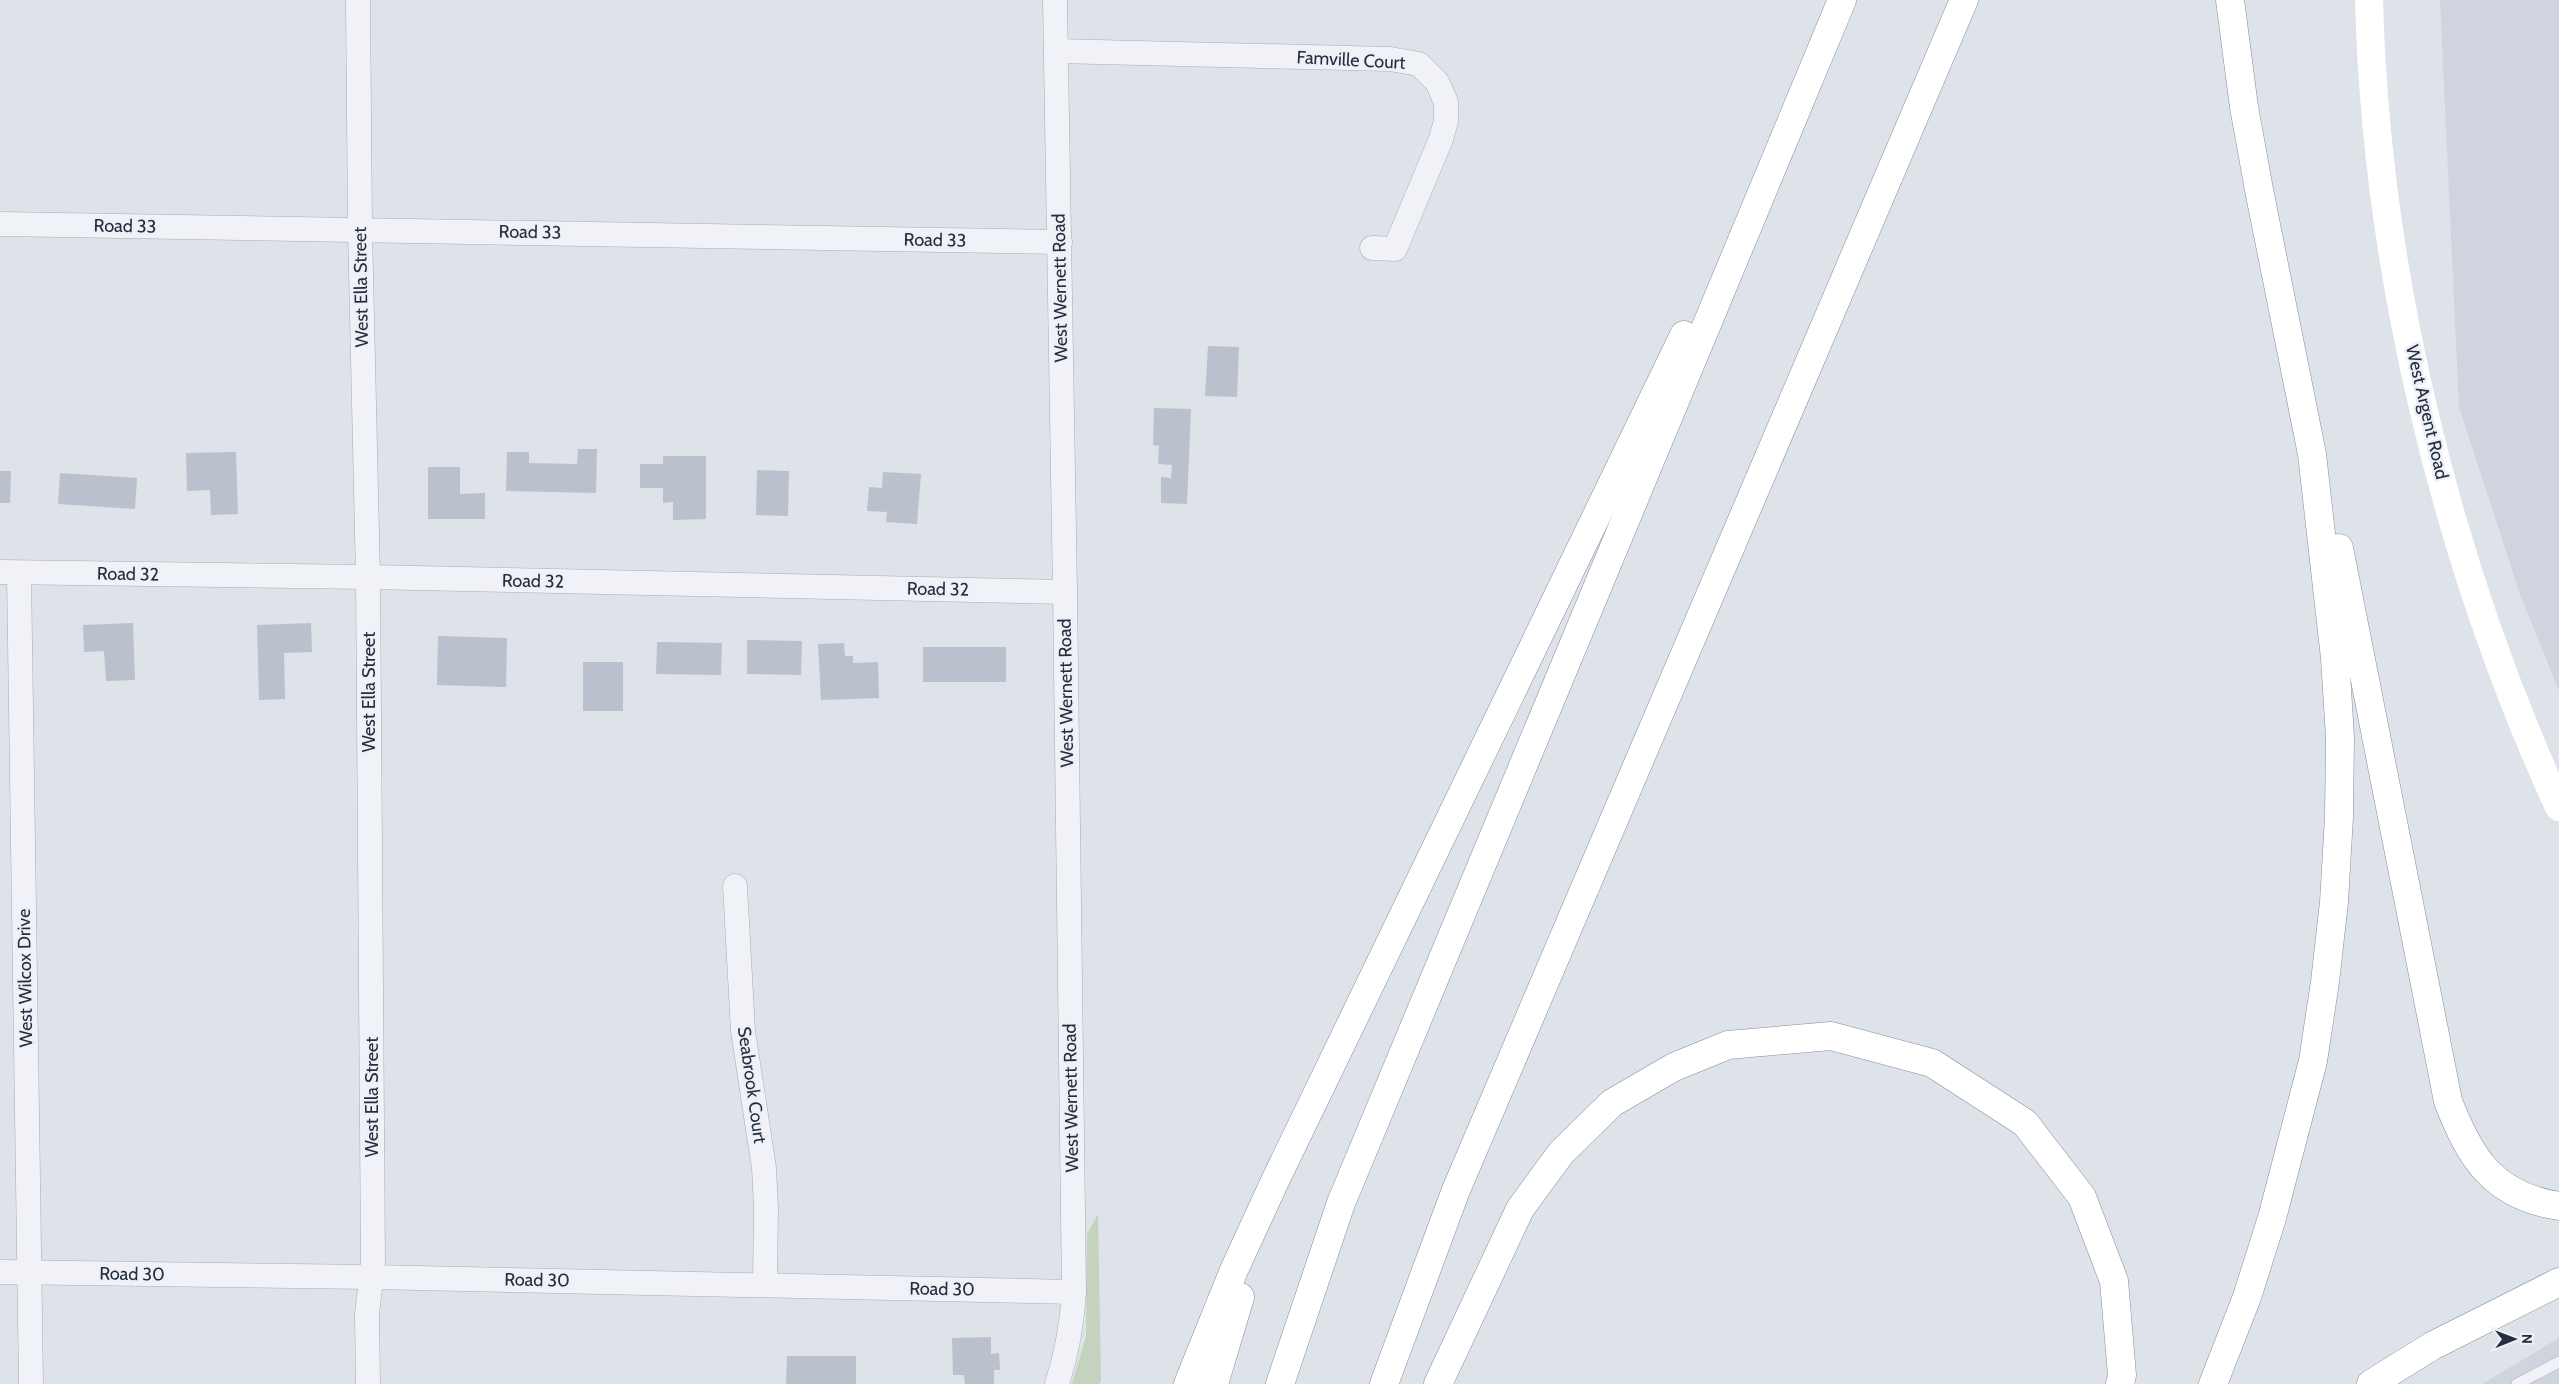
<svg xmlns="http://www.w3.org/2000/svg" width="2559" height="1384" viewBox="0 0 2559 1384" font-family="Cabin,sans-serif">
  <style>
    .built { fill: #cfd4de }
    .green { fill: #c3d3be }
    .building { fill: #bac0cc }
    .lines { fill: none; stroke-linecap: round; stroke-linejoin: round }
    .lane-casing { stroke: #a6acb7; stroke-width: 12 }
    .street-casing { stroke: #a6acb7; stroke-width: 25 }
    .highway-casing { stroke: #848ea1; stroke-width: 29 }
    .lane { stroke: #f1f2f7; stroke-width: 11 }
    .street { stroke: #f1f2f7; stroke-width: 24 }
    .secondary { stroke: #fff; stroke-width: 28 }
    .highway { stroke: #fff; stroke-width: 28 }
    .labels { text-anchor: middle; stroke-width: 5; stroke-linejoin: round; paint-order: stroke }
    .street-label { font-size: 18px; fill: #252e41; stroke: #edf1f6 }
  </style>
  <rect width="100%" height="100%" fill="#dee2e9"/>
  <g class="built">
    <polygon points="2440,0 2559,0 2559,691 2520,594 2459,407"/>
    <polygon points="2559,1338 2559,1384 2482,1384"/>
  </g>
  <polygon class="green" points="1098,1214 1101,1381 1099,1384 1072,1384 1086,1336 1087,1234"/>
  <g class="building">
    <polygon points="1208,346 1239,347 1237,397 1205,396"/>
    <polygon points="1154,408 1191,409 1187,504 1161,503 1161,477 1171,478 1172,465 1158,464 1159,446 1153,445"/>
    <polygon points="578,449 597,449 596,493 506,491 507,452 529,452 529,463 577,464"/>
    <polygon points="236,452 238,514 211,515 210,490 187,491 186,453"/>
    <polygon points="663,456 706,456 706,519 673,520 673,502 663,503 663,488 640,488 640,464 663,464"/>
    <polygon points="428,467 460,467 460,494 485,493 485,519 428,519"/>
    <polygon points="757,470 789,471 788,516 756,515"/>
    <polygon points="0,471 11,471 10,503 0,503"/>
    <polygon points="883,472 921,474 917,524 886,522 887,512 867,511 869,487 882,488"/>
    <polygon points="60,473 137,478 135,509 58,504"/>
    <polygon points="133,623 135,680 106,681 104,651 84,652 83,625"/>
    <polygon points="311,623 312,652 284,653 285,699 259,700 257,625"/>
    <polygon points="438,636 507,638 506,687 437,685"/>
    <polygon points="747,640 802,641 801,675 747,674"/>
    <polygon points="657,642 722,643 721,675 656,674"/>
    <polygon points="844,643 845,656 853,656 853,663 878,662 879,698 821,700 818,644"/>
    <rect x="923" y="647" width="83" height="35"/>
    <rect x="583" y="662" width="40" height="49"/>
    <polygon points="991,1337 991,1354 999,1353 1000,1370 994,1370 994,1384 965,1384 964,1375 953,1375 952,1338"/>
    <polygon points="787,1356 856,1356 856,1384 786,1384"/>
  </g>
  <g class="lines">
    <defs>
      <polyline id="lane" points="2517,1384 2559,1362"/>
      <g id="street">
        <polyline points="358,0 360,229 368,577 373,1263 367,1314 368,1384"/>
        <path d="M1055,0l10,592 9,700c-2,33 -7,61 -17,92"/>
        <polyline points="1056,51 1390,59 1419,64 1437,82 1446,102 1446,121 1441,139 1395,249 1372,248"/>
        <polyline points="0,224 1060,242"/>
        <polyline points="0,572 368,577 1065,592"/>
        <polyline points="19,573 31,1384"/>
        <polyline points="735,886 743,1031 764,1168 766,1207 765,1285"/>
        <polyline points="0,1272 371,1277 1074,1292"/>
      </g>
      <g id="highway">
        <path d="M2339,548l109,553c22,57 45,95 111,105"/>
        <polyline points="1188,1384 1234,1270 1274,1183 1684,335"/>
        <polyline points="1214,1384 1240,1297"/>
        <polyline points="1280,1384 1341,1203 1842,0"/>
        <polyline points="1384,1384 1456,1190 1964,0"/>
        <polyline points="1438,1384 1520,1209 1561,1153 1612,1103 1674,1067 1728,1045 1831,1036 1932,1063 2025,1123 2082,1197 2114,1281 2122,1375 2120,1384"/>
        <polyline points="2213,1384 2247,1297 2272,1218 2313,1061 2325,982 2334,902 2339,817 2340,737 2335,658 2312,454 2260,195 2244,107 2230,0"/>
        <polyline points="2371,1384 2432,1346 2559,1282"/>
      </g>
    </defs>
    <use href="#lane" class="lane-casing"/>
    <use href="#street" class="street-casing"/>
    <use href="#highway" class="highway-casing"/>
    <use href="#lane" class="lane"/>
    <use href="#street" class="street"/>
    <path class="secondary" d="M2369,0c7,271 77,561 190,807"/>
    <use href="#highway" class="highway"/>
  </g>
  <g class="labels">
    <g class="street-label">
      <text transform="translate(1351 60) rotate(3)" y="6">Famville Court</text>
      <text transform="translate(125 226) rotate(1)" y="6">Road 33</text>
      <text transform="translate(530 232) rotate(1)" y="6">Road 33</text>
      <text transform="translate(935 240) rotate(1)" y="6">Road 33</text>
      <text transform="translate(361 287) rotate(-91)" y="6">West Ella Street</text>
      <text transform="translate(1060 288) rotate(-91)" y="6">West Wernett Road</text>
      <text transform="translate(2427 412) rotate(77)" y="6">West Argent Road</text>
      <text transform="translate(128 574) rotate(1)" y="6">Road 32</text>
      <text transform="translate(533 581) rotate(1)" y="6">Road 32</text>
      <text transform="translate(938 589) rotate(1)" y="6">Road 32</text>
      <text transform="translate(369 692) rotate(-90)" y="6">West Ella Street</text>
      <text transform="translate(1066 693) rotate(-91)" y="6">West Wernett Road</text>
      <text transform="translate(25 978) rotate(-91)" y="6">West Wilcox Drive</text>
      <text transform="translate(752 1085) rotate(82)" y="6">Seabrook Court</text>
      <text transform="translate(372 1097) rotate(-90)" y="6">West Ella Street</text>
      <text transform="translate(1071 1098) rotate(-91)" y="6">West Wernett Road</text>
      <text transform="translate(132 1274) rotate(1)" y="6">Road 30</text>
      <text transform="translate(537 1280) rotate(1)" y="6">Road 30</text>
      <text transform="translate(942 1289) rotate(1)" y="6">Road 30</text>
    </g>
  </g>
  <g transform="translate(2514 1339) rotate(89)" stroke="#edf1f6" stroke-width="4" paint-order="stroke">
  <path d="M0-4L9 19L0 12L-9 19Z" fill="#252e41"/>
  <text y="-8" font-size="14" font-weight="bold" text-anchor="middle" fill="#252e41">N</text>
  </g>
</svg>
